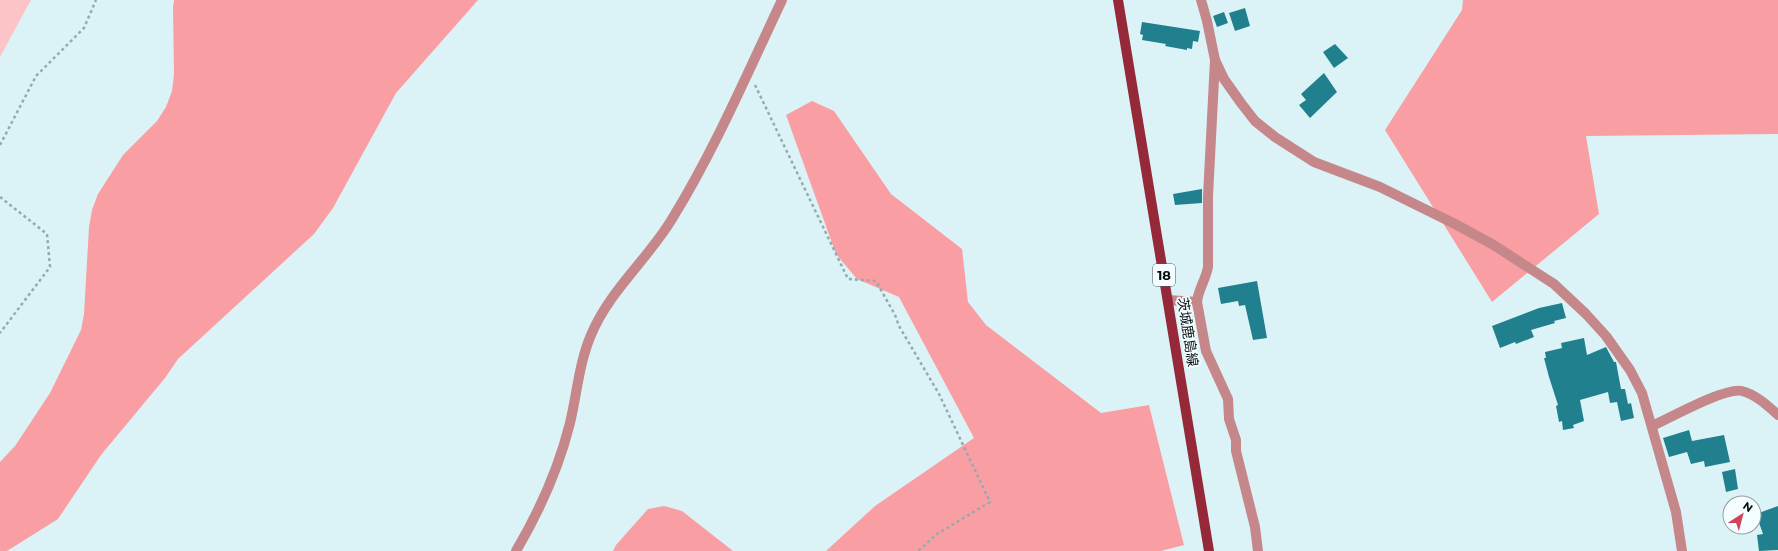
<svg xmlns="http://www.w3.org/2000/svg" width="1778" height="551" viewBox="0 0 1778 551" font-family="Montserrat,'Noto Sans JP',sans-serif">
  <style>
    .green { fill: #fcc4c6 }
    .forest { fill: #f99fa3 }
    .building { fill: #21808d }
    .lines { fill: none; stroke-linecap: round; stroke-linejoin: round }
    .path { stroke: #96a9ac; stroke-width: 2.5; stroke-dasharray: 3 3; stroke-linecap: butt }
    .minor { stroke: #c5878a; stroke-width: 10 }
    .major { stroke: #952939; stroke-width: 10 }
    .labels { text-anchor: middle; stroke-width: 3.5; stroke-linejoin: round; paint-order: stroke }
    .shield { fill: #f4fdff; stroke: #4d5556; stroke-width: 1 }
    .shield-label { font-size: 13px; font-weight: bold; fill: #060d0e }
    .street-label { font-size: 14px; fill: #060d0e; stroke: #f4fdff }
  </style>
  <rect width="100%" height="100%" fill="#dbf3f7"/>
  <polygon class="green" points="0,0 31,0 0,57"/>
  <g class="forest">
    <polygon points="174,0 478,0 396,93 333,208 314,234 178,359 165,378 101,455 58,519 7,551 0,551 0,462 15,446 50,393 81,330 84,314 89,227 92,210 98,194 123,155 157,121 166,107 172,91 174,74 173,7"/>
    <polygon points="1463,0 1778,0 1778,134 1586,136 1599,214 1492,302 1385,130 1462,10"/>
    <polygon points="812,101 834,111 891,194 962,249 968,302 986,325 1101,413 1149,405 1184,545 1161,551 826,551 875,506 974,438 899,297 857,279 836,254 786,115"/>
    <polygon points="664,506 682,511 733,551 613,551 616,545 648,509"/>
  </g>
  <g class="building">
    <polygon points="1245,8 1250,26 1235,31 1229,13"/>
    <polygon points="1224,12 1228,23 1217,27 1213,16"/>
    <polygon points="1142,22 1200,31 1198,42 1193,41 1192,49 1187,48 1187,50 1165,46 1166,44 1142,40 1143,35 1140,34"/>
    <polygon points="1335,44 1348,58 1334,68 1323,52"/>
    <polygon points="1324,73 1337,92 1310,118 1299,105 1306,100 1301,94"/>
    <polygon points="1202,189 1202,203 1175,205 1173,194"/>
    <polygon points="1257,281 1267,338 1253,340 1245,305 1239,306 1238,301 1221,304 1218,288"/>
    <polygon points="1562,303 1566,318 1554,321 1555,323 1531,330 1534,337 1516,344 1515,342 1500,348 1492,326 1539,308"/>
    <polygon points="1584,338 1587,355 1606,347 1614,362 1616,362 1621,389 1625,389 1628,404 1631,403 1634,418 1621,421 1617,402 1610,403 1608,392 1580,400 1584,421 1573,425 1574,428 1563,430 1562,421 1559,422 1556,406 1558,405 1549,377 1544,358 1546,358 1545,352 1562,348 1561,343"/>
    <polygon points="1689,430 1692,441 1724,435 1730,462 1705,467 1704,461 1691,464 1687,452 1669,457 1663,438"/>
    <polygon points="1735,469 1738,489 1726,492 1722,472"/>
    <polygon points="1778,506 1778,550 1759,551 1757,535 1763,534 1756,514"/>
  </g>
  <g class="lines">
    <g class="path">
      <polyline points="755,85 848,279 876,281 895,315 899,326 939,394 990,502 937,534 918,551"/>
      <polyline points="0,145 36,76 84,28 96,0"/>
      <polyline points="0,197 47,234 50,267 0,333"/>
    </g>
    <g class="minor">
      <polyline points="1215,60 1224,79 1241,103 1255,121 1275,137 1314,162 1380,187 1455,224 1492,244 1554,284 1586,314 1606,336 1630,370 1642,393 1676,512 1682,551"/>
      <path d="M1168,300l29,2c1,-12 9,-23 11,-35v-71l7,-136 -8,-39 -6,-21"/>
      <polyline points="1197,302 1206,351 1228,399 1229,419 1236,440 1236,451 1255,527 1258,551"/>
      <path d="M1652,426c18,-8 73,-39 90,-35 13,3 26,15 36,24"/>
      <path d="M516,551c23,-39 43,-84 54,-128 7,-29 9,-60 21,-88 18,-44 57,-76 81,-116 43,-70 75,-145 110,-219"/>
    </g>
    <polyline class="major" points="1118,0 1209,551"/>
  </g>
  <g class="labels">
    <rect class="shield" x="1153" y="264" width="22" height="22" rx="3"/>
    <g class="shield-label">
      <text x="1164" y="280">18</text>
    </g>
    <g class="street-label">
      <text transform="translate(1188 332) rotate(81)" y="5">茨城鹿島線</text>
    </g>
  </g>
  <g transform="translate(1742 515) rotate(36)"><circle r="19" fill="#f4fdff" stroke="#959d9f"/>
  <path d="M0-3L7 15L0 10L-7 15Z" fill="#d34357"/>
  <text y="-6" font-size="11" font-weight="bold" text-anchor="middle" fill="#060d0e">N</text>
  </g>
</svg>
